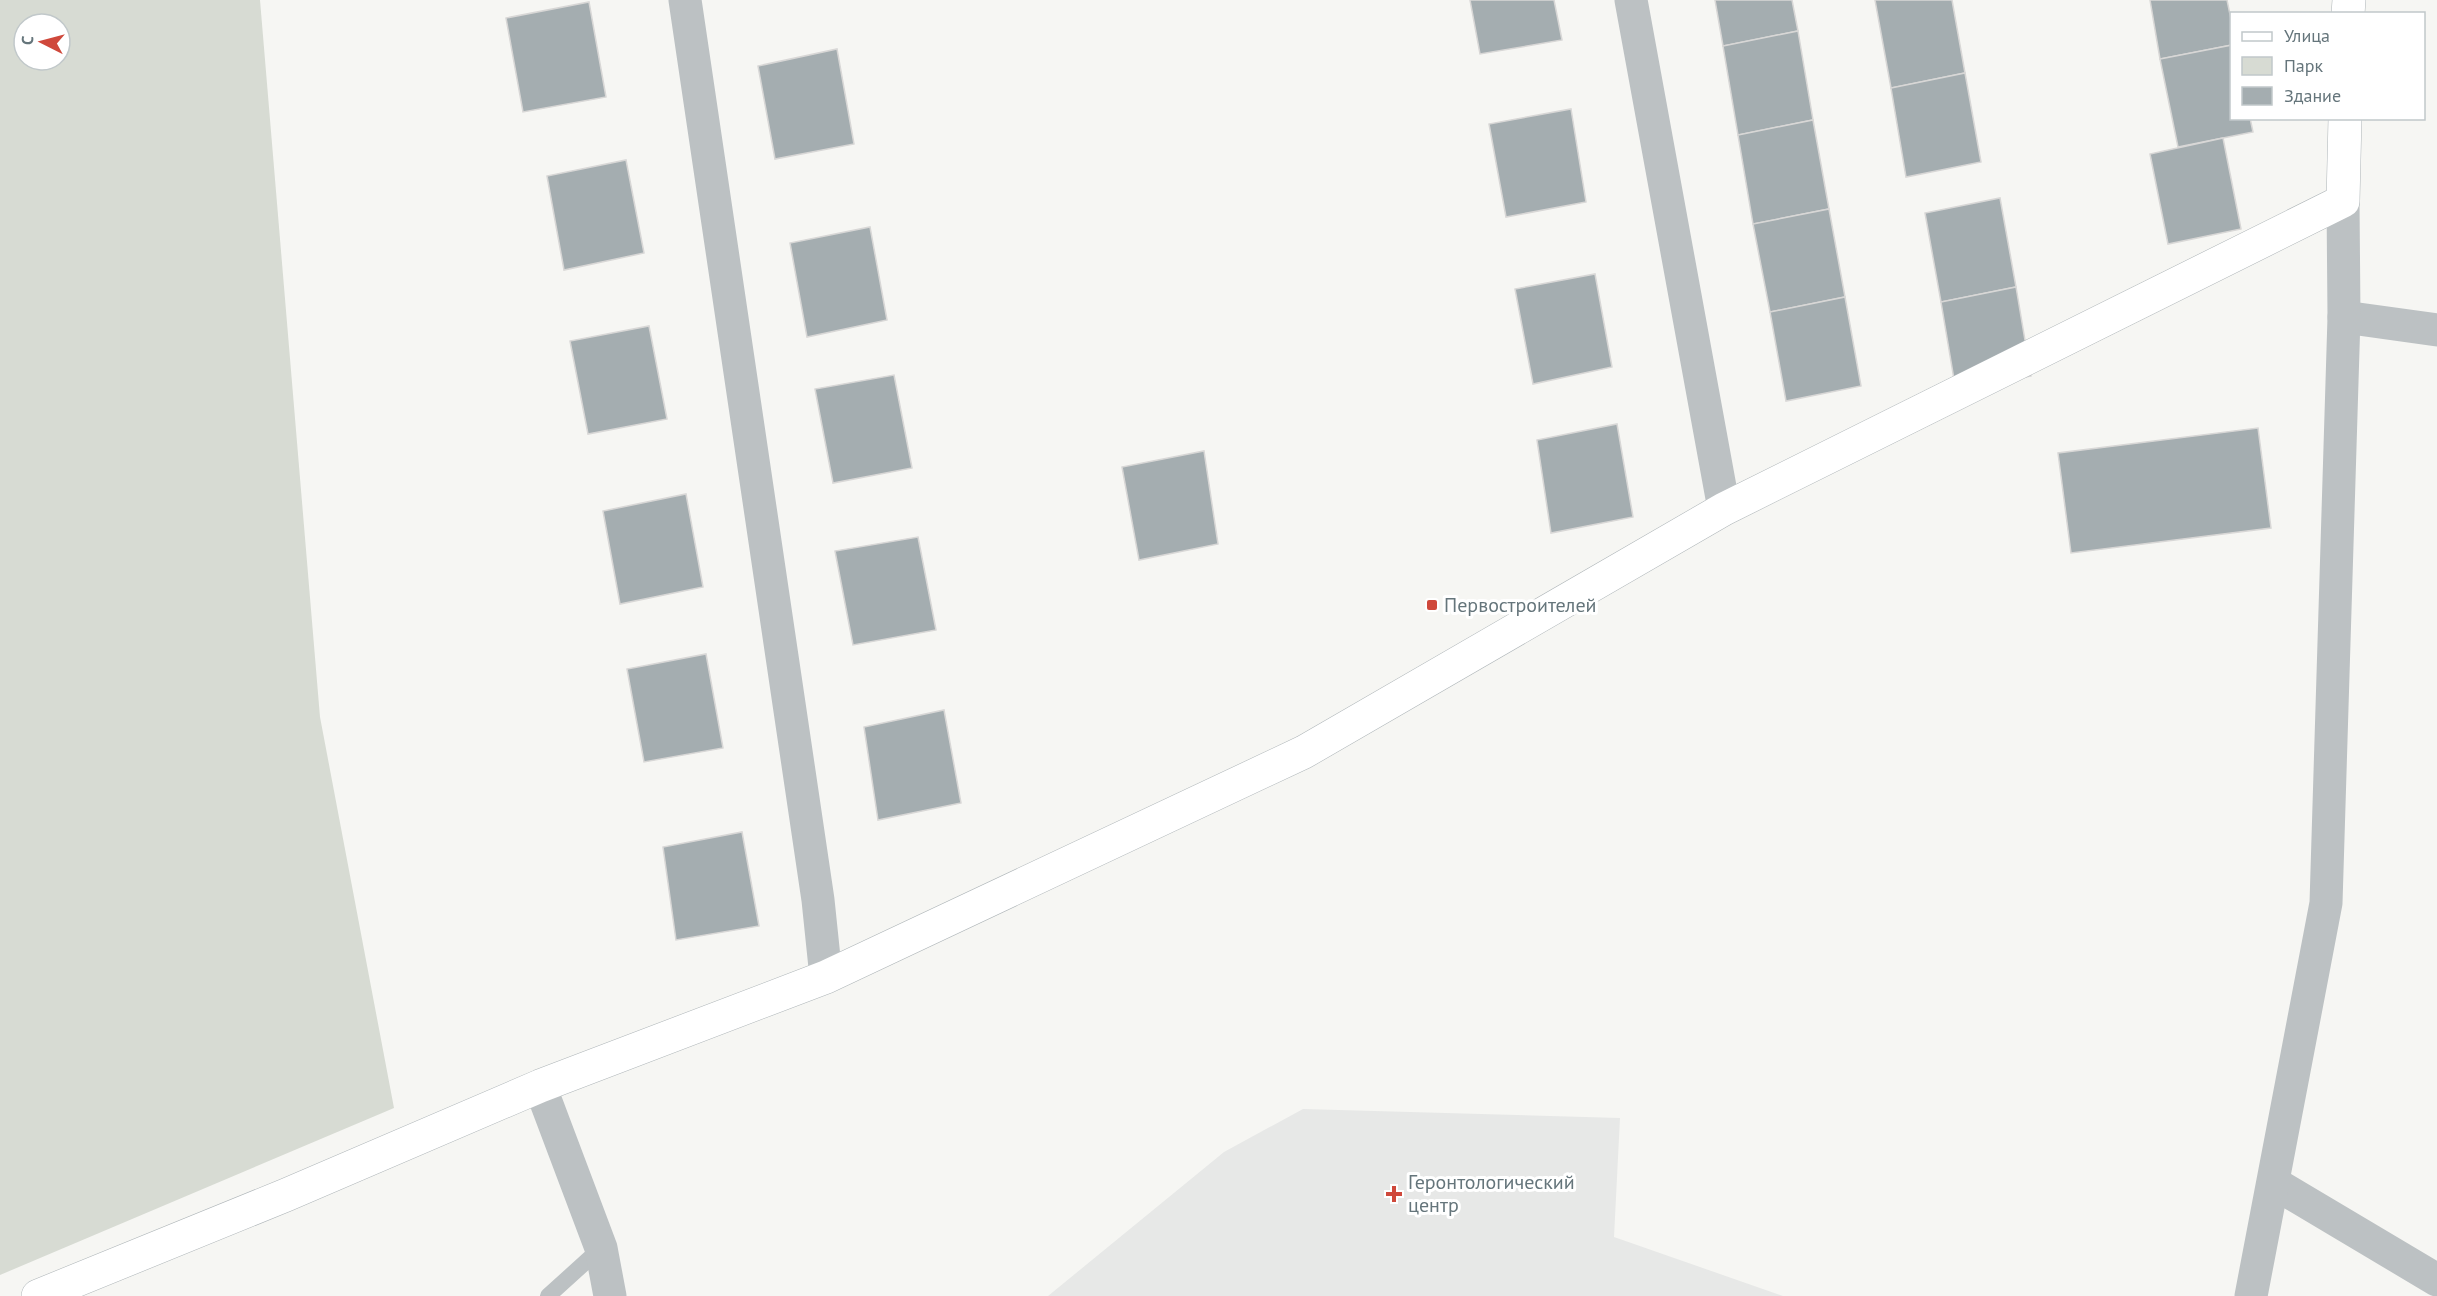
<svg xmlns="http://www.w3.org/2000/svg" width="2437" height="1296" viewBox="0 0 2437 1296" font-family="'PT Sans',sans-serif">
  <style>
    .built { fill: #e7e8e7 }
    .green { fill: #d7dbd3; fill-rule: evenodd }
    .building { fill: #a4adb0; stroke: #d8d7d6; stroke-width: 1.5 }
    .lines { fill: none; stroke-linecap: round; stroke-linejoin: round }
    .secondary-casing { stroke: #aeb5b8; stroke-width: 34 }
    .lane { stroke: #bcc1c3; stroke-width: 16 }
    .street { stroke: #bcc1c3; stroke-width: 33 }
    .secondary { stroke: #fff; stroke-width: 33 }
    .poi-dot { fill: #cf483b; stroke: #fff; stroke-width: 2 }
    .labels { text-anchor: middle; stroke-width: 6; stroke-linejoin: round; paint-order: stroke }
    .poi-label { font-size: 20px; fill: #65757b; stroke: #fff; text-anchor: start }
  </style>
  <rect width="100%" height="100%" fill="#f6f6f3"/>
  <polygon class="built" points="1303,1109 1620,1118 1614,1237 1783,1296 1048,1296 1224,1152"/>
  <path class="green" d="M0,0h260l60,717 74,391 -394,167zM24,24h36v36h-36z"/>
  <g class="building">
    <polygon points="1470,0 1554,0 1562,40 1480,54"/>
    <polygon points="1715,0 1792,0 1798,31 1723,46"/>
    <polygon points="1875,0 1952,0 1965,73 1891,88"/>
    <polygon points="2150,0 2227,0 2232,24 2232,45 2160,59"/>
    <polygon points="589,2 606,97 523,112 506,18"/>
    <polygon points="1798,31 1813,120 1738,135 1723,46"/>
    <polygon points="2232,45 2232,118 2250,118 2253,132 2178,147 2160,59"/>
    <polygon points="837,49 854,144 775,159 758,66"/>
    <polygon points="1965,73 1981,162 1906,177 1891,88"/>
    <polygon points="1571,109 1586,202 1506,217 1489,124"/>
    <polygon points="1813,120 1829,209 1753,224 1738,135"/>
    <polygon points="2223,138 2241,229 2168,244 2150,154"/>
    <polygon points="626,160 644,253 564,270 547,176"/>
    <polygon points="2000,198 2016,287 1941,302 1925,213"/>
    <polygon points="1829,209 1845,297 1770,312 1753,224"/>
    <polygon points="870,227 887,320 807,337 790,243"/>
    <polygon points="1595,274 1612,367 1533,384 1515,289"/>
    <polygon points="2016,287 2031,376 1956,391 1941,302"/>
    <polygon points="1845,297 1861,386 1786,401 1770,312"/>
    <polygon points="649,326 667,419 588,434 570,341"/>
    <polygon points="894,375 912,468 833,483 815,389"/>
    <polygon points="1617,424 1633,517 1551,533 1537,440"/>
    <polygon points="2258,428 2271,528 2071,553 2058,453"/>
    <polygon points="1204,451 1218,544 1139,560 1122,467"/>
    <polygon points="686,494 703,587 620,604 603,511"/>
    <polygon points="918,537 936,630 853,645 835,551"/>
    <polygon points="706,654 723,748 644,762 627,669"/>
    <polygon points="944,710 961,803 878,820 864,727"/>
    <polygon points="742,832 759,926 676,940 663,847"/>
  </g>
  <g class="lines">
    <defs>
      <g id="secondary">
        <polyline points="2348,14 2349,0"/>
        <polyline points="38,1296 286,1195 540,1086 826,977 1304,752 1724,509 2343,201 2345,118"/>
      </g>
    </defs>
    <use href="#secondary" class="secondary-casing"/>
    <polyline class="lane" points="548,1296 601,1248"/>
    <g class="street">
      <polyline points="685,0 818,900 826,977"/>
      <polyline points="1631,0 1724,509"/>
      <polyline points="2344,317 2437,330"/>
      <polyline points="540,1086 601,1248 610,1296"/>
      <polyline points="2274,1183 2437,1280"/>
      <polyline points="2251,1296 2326,903 2344,317 2343,201"/>
    </g>
    <use href="#secondary" class="secondary"/>
  </g>
  <g class="poi-dot">
    <rect x="1426" y="599" width="12" height="12" rx="3"/>
    <path d="M1391 1185h6v6h6v6h-6v6h-6v-6h-6v-6h6z"/>
  </g>
  <g class="labels">
    <g class="poi-label">
      <text x="1444" y="612">Первостроителей</text>
      <text x="1408" y="1189">Геронтологический<tspan x="1408" dy="23">центр</tspan></text>
    </g>
  </g>
  <rect x="2230" y="12" width="195" height="108" fill="#ffffff" stroke="#c1c8ca" stroke-width="1.5"/>
  <rect x="2242" y="32" width="30" height="9" fill="#ffffff" stroke="#c1c8ca" stroke-width="1.5"/>
  <text x="2284" y="42" font-size="18" fill="#65757b">Улица</text>
  <rect x="2242" y="57" width="30" height="18" fill="#d7dbd3" stroke="#c1c8ca" stroke-width="1.5"/>
  <text x="2284" y="72" font-size="18" fill="#65757b">Парк</text>
  <rect x="2242" y="87" width="30" height="18" fill="#a4adb0" stroke="#c1c8ca" stroke-width="1.5"/>
  <text x="2284" y="102" font-size="18" fill="#65757b">Здание</text>
  <g transform="translate(42 42) rotate(276)"><circle r="28" fill="#ffffff" stroke="#c1c8ca" stroke-width="1.5"/>
  <path d="M0-4.5L10 22L0 15L-10 22Z" fill="#cf483b"/>
  <text y="-9" font-size="16" font-weight="bold" text-anchor="middle" fill="#65757b">С</text>
  </g>
</svg>
